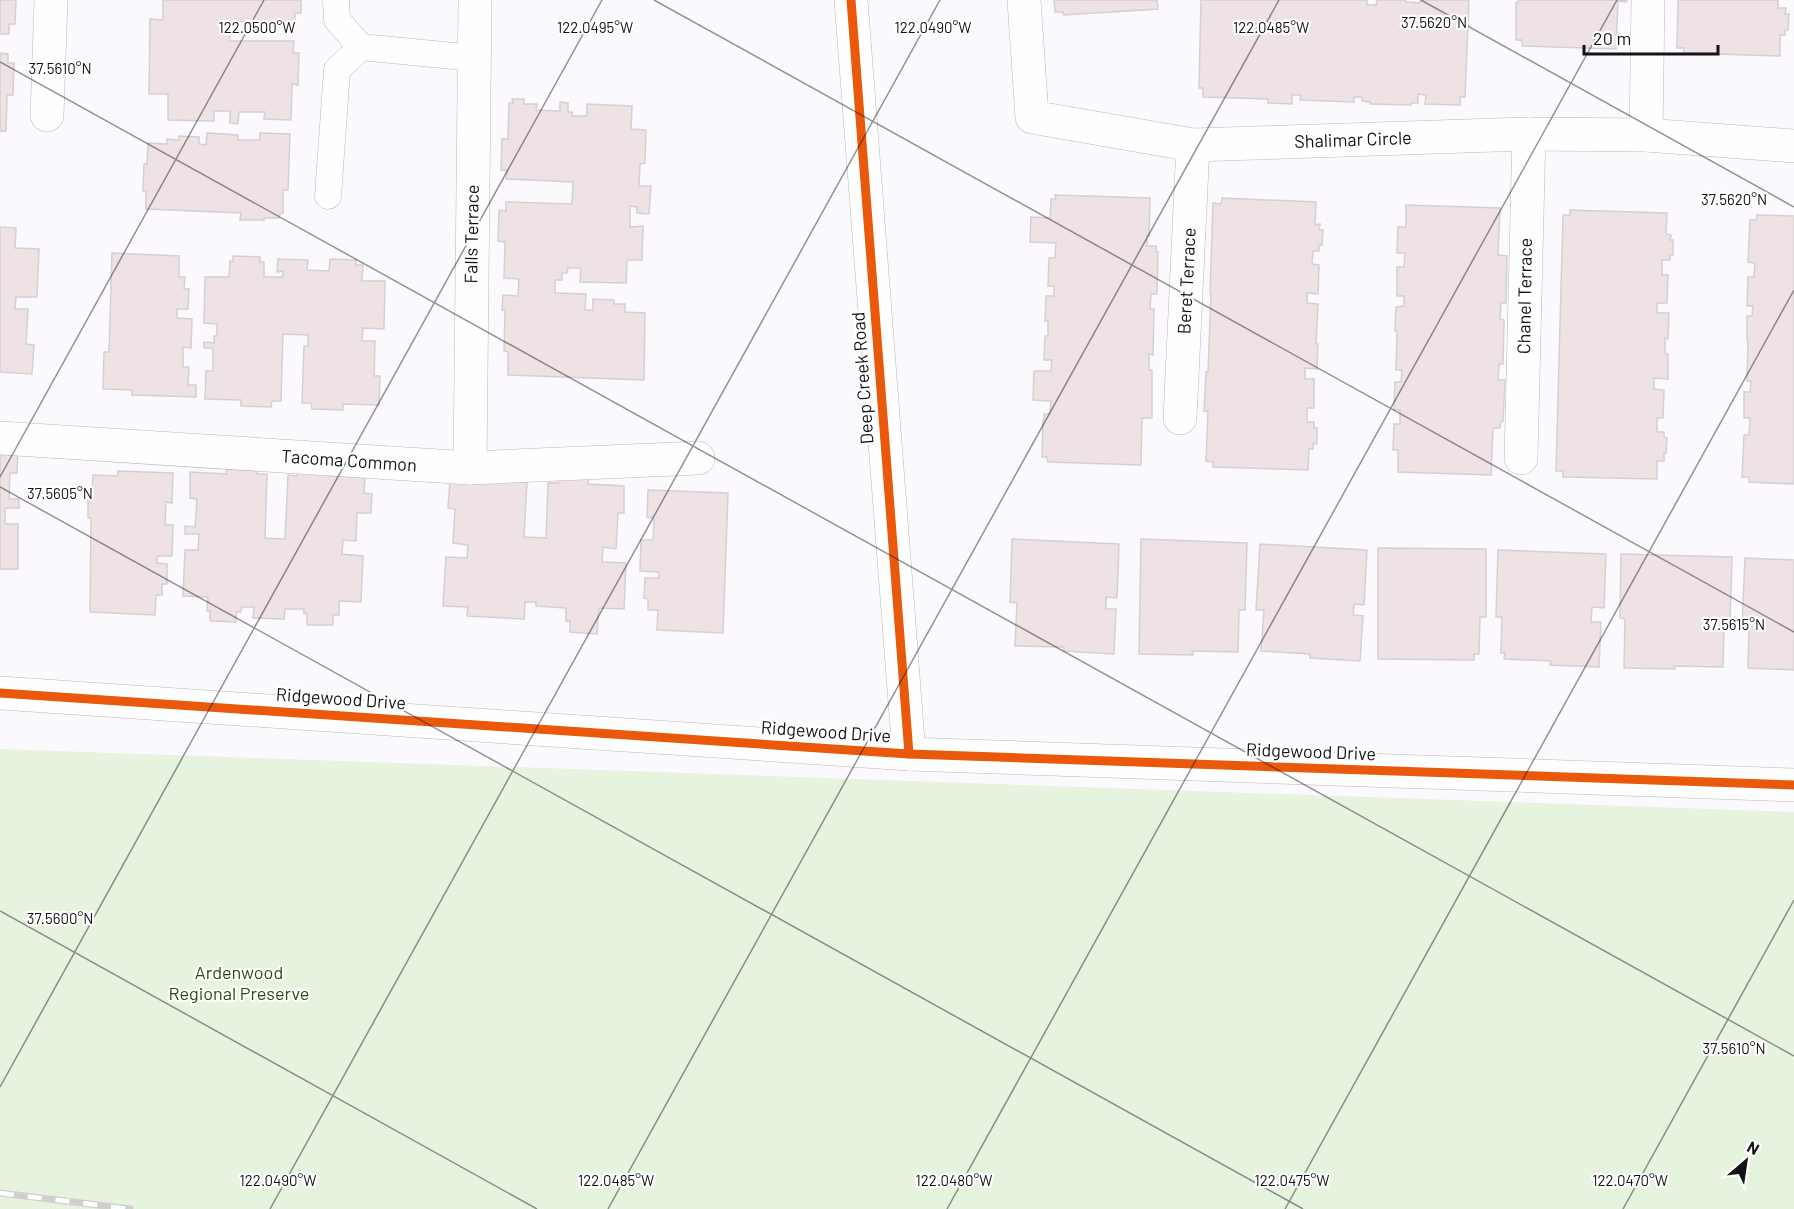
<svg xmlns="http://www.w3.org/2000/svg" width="1794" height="1209" viewBox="0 0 1794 1209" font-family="Barlow,sans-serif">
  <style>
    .green { fill: #e5f3df }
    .building { fill: #efe2e4; stroke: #d3d0d2; stroke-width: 1.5 }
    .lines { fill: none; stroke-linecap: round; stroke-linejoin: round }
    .lane-casing { stroke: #b8b6ba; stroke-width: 27 }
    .street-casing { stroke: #b8b6ba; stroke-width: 34 }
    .secondary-casing { stroke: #b8b6ba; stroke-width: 34 }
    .lane { stroke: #fefeff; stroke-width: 26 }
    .street { stroke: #fefeff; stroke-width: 33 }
    .secondary { stroke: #fefeff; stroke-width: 33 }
    .rail-casing { stroke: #d0cfd0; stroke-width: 7 }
    .rail { stroke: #fff; stroke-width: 4.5; stroke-dasharray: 14; stroke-linecap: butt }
    .cycleway-casing { stroke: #fff; stroke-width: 13 }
    .cycleway { stroke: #e8590c; stroke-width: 9 }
    .ticks { fill: none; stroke: #151316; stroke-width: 1.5; stroke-opacity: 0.45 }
    .labels { text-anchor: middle; stroke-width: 4.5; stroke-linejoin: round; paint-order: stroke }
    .street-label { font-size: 18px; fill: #151316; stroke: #fff }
    .park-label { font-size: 18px; fill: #294d11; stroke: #fff }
    .ticks-label { font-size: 15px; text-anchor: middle; fill: #151316; stroke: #fff; stroke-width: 4.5; stroke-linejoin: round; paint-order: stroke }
  </style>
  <rect width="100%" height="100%" fill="#fbf9fd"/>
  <polygon class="green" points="0,749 1794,812 1794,1209 0,1209"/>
  <g class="building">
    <polygon points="0,0 16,0 15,24 9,24 9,34 0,34"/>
    <polygon points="163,0 301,0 301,13 295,13 295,22 230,21 230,41 294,41 293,53 299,53 298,85 292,84 291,120 264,119 265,112 239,112 238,124 230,123 230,111 214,111 214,121 168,120 168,94 149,94 150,19 163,20"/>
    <polygon points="1054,0 1157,0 1158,9 1064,15 1063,12 1055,12"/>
    <polygon points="1201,0 1367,0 1367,5 1376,5 1377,0 1406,0 1406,2 1420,3 1420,0 1469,0 1465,97 1460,97 1460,105 1425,104 1426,95 1418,94 1418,103 1411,103 1411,105 1370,104 1370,102 1362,101 1362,97 1354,97 1354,102 1300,100 1301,95 1292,95 1292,104 1268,103 1268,99 1203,97 1203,88 1199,88"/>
    <polygon points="1518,0 1627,0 1626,2 1618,1 1616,49 1522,46 1522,40 1516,40 1516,3 1518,3"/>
    <polygon points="1678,0 1778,0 1778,8 1786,8 1785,14 1789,14 1788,30 1785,30 1785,35 1780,35 1780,56 1684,53 1684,48 1677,48"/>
    <polygon points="0,53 8,54 8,63 14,63 13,95 7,95 6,131 0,131"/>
    <polygon points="512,99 524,99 524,104 537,104 536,110 560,111 560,102 568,103 568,112 572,112 572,116 587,116 587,104 632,106 631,129 646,130 645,163 640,164 639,186 651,186 649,214 637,213 637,207 630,206 630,227 643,226 642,260 627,260 626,283 580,282 581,268 568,268 567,273 562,273 562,280 555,280 555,293 586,294 585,310 593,310 593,299 614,300 614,304 625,304 625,312 645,313 644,380 508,375 508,352 504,351 505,310 502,310 503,295 518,296 519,279 504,278 505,242 498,241 499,210 506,211 506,202 572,204 573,182 506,179 507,170 501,170 502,139 508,139 509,103 513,103"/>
    <polygon points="207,133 238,135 238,140 260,140 260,133 290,134 288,190 283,190 283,213 280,214 279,218 264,218 264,220 240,220 241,213 146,209 146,191 143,191 144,164 147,164 148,143 167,144 167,139 179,140 179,136 199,137 199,144 206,145"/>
    <polygon points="1055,195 1150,198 1149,236 1147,235 1147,246 1156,246 1156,252 1158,252 1157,294 1151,294 1150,309 1154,309 1153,355 1149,354 1149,370 1152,370 1152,418 1142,418 1141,465 1048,462 1047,457 1042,457 1043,420 1044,420 1044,414 1050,414 1051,401 1033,400 1034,371 1051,371 1052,360 1044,360 1045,336 1048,336 1048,321 1045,321 1046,296 1054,296 1054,286 1048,286 1049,258 1055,258 1056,243 1030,242 1031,217 1050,218 1051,199 1056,199"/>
    <polygon points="1222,198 1316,202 1315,225 1320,224 1319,230 1323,230 1322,245 1319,245 1319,251 1313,251 1312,264 1319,265 1318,294 1307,293 1307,303 1318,304 1316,344 1318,344 1317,369 1305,368 1305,379 1314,379 1314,408 1307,408 1307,422 1314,422 1314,428 1317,428 1317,444 1313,443 1313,449 1309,449 1308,470 1213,467 1213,462 1206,461 1208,411 1204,411 1206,372 1208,372 1211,294 1210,294 1213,203 1221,204"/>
    <polygon points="1406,205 1500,208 1498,255 1507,256 1506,303 1501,303 1500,319 1504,320 1503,364 1499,364 1498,380 1505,380 1503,421 1501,422 1500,428 1493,428 1491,475 1398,472 1398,450 1393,450 1394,424 1400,424 1400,410 1394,410 1395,382 1401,382 1402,370 1396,370 1397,331 1395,331 1396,307 1404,306 1404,296 1397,296 1397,267 1404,267 1405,253 1397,253 1398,227 1406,227"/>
    <polygon points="1570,210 1667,213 1666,234 1671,235 1670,240 1673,240 1673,255 1670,255 1670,260 1662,260 1662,275 1668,275 1667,303 1657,303 1657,313 1669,313 1668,339 1665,338 1665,354 1668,354 1668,379 1654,378 1654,389 1664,390 1663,418 1657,418 1657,432 1664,432 1664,437 1667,438 1666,453 1664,453 1664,461 1657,461 1657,479 1563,477 1563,471 1556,471 1563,215 1570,215"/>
    <polygon points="1757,215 1794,216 1794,484 1749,482 1749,477 1742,477 1744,435 1749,435 1750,418 1744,418 1744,392 1750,392 1751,381 1747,381 1748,341 1747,340 1747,316 1752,316 1753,306 1747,306 1748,277 1754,277 1755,263 1748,262 1750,220 1757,220"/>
    <polygon points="0,227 16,228 15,248 39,249 37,297 16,297 15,309 28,309 26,344 34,345 32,374 0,372"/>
    <polygon points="112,253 179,256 179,277 185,277 184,289 189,289 188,309 177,309 177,318 192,319 191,348 183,347 183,367 189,367 188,385 196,385 196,397 132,395 132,390 103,389 104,352 109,352"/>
    <polygon points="233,256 260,257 260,262 264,262 264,277 283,277 283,271 277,272 278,259 308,260 307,270 329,271 330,259 356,260 356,265 363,265 362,281 385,281 384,329 363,328 362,341 375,341 374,376 380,376 379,405 343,404 343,410 312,409 311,403 302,403 304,346 308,346 308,335 283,334 281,401 272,401 271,407 241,406 241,400 205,399 206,371 213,371 213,348 204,348 204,342 214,343 214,336 217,336 217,324 204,323 205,277 229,277 230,261 233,262"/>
    <polygon points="0,445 18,446 17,473 10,473 9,499 19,499 19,508 5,508 5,524 18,524 18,569 0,569"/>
    <polygon points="227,467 257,468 257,474 267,474 265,538 285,539 288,475 297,476 297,470 329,471 328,476 365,477 364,493 372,494 371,513 357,513 356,541 343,540 342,554 363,556 361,602 339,601 339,615 333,615 333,625 307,625 307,613 304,614 304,609 285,609 284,619 253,618 254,607 242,607 241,612 236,612 236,622 210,621 210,611 207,611 208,597 183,596 185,550 198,550 199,534 185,534 185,526 195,527 197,499 190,498 190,472 226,474"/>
    <polygon points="118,471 173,473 172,503 166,502 165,525 173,525 172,556 157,556 157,563 167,564 167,584 162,584 162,595 156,595 155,615 90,612 91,518 88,518 88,493 92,493 93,475 118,476"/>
    <polygon points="558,477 589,478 588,484 624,486 624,513 618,513 616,549 603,547 602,562 626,563 624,609 599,608 597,634 570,632 570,621 566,621 566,608 536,606 536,602 525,602 524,619 467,616 468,607 443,606 446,557 467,558 468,545 453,543 455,509 448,508 450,480 527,482 524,537 546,538 548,483 558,483"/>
    <polygon points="648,490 728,493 723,633 657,630 658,610 648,610 648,599 644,598 645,578 659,578 659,572 640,571 641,540 653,540 654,518 647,517"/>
    <polygon points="1012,539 1119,544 1117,598 1106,597 1106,609 1116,609 1114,654 1064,651 1064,647 1015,646 1017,603 1010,602"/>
    <polygon points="1141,539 1247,543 1245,610 1239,610 1238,652 1192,651 1193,655 1139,654"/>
    <polygon points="1260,544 1367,550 1364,605 1354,604 1353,615 1363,616 1360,661 1310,658 1310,654 1261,651 1264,610 1256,610"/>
    <polygon points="1378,548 1486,549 1486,617 1480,617 1479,654 1474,654 1474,660 1378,659"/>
    <polygon points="1498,550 1606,554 1604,608 1592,607 1591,622 1601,622 1599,667 1550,665 1551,661 1504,659 1505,653 1501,653 1502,617 1496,617"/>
    <polygon points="1621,554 1732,557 1730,623 1724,624 1723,667 1674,666 1675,669 1624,668 1625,619 1620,618"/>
    <polygon points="1745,558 1794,560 1794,670 1748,668 1749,625 1742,625"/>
  </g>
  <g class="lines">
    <defs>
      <g id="lane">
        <polyline points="336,0 337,20 361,47 474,58"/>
        <polyline points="328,196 337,70 361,47"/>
      </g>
      <g id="street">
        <polyline points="1024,0 1032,117 1193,145 1529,134 1646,135 1794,146"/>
        <polyline points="47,115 51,0"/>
        <polyline points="1646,135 1648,0"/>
        <polyline points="1180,418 1193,145"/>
        <polyline points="0,438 470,468 698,458"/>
        <polyline points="1521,458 1529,134"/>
        <polyline points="470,468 475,0"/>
        <polyline points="0,693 909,754 1794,785"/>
      </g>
      <polyline id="secondary" points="851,0 909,754"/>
    </defs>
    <use href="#lane" class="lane-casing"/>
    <use href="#street" class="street-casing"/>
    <use href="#secondary" class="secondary-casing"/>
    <use href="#lane" class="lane"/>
    <use href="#street" class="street"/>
    <use href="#secondary" class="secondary"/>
    <defs>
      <polyline id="rail" points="0,1193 130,1209"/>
    </defs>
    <use href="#rail" class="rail-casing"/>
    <use href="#rail" class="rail"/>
    <defs>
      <g id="cycleway">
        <polyline points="851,0 909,754"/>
        <polyline points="0,693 909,754 1794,785"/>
      </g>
    </defs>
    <use href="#cycleway" class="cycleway-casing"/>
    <use href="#cycleway" class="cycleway"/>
  </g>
  <path class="ticks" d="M654,0l1140,632M1421,0l373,207M0,62l1794,994M0,477l264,-477M0,487l1303,722M0,911l537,298M0,1087l602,-1087M270,1209l670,-1209M608,1209l671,-1209M947,1209l670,-1209M1285,1209l509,-919M1623,1209l171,-309"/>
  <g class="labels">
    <g class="street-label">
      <text transform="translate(1353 140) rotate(-2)" y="6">Shalimar Circle</text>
      <text transform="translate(472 234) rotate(-89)" y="6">Falls Terrace</text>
      <text transform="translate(1187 281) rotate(-87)" y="6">Beret Terrace</text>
      <text transform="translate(1525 296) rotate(-89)" y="6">Chanel Terrace</text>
      <text transform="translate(863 378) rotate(-94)" y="6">Deep Creek Road</text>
      <text transform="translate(349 461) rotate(4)" y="6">Tacoma Common</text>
      <text transform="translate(341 699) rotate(4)" y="6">Ridgewood Drive</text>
      <text transform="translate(826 732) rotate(4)" y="6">Ridgewood Drive</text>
      <text transform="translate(1311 752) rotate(2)" y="6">Ridgewood Drive</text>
    </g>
    <g class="park-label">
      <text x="239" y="979">Ardenwood<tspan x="239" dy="21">Regional Preserve</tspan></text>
    </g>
  </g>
  <g class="ticks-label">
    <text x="1434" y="28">37.5620°N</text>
    <text x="257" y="33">122.0500°W</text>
    <text x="595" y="33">122.0495°W</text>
    <text x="933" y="33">122.0490°W</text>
    <text x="1271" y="33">122.0485°W</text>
    <text x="60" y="74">37.5610°N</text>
    <text x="1734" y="205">37.5620°N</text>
    <text x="60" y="499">37.5605°N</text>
    <text x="1734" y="630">37.5615°N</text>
    <text x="60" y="924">37.5600°N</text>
    <text x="1734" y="1054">37.5610°N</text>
    <text x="278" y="1186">122.0490°W</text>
    <text x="616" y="1186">122.0485°W</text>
    <text x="954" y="1186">122.0480°W</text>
    <text x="1292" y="1186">122.0475°W</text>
    <text x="1630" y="1186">122.0470°W</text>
  </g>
  <g transform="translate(1746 1161) rotate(29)" stroke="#ffffff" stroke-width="4.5" paint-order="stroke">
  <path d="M0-4.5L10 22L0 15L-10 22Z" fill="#151316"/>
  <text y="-9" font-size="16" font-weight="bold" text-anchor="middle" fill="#151316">N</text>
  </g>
  <path d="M1584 45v9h134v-9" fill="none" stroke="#151316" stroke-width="3"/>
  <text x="1593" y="45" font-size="18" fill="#151316" stroke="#ffffff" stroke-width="4.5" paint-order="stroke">20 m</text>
</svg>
